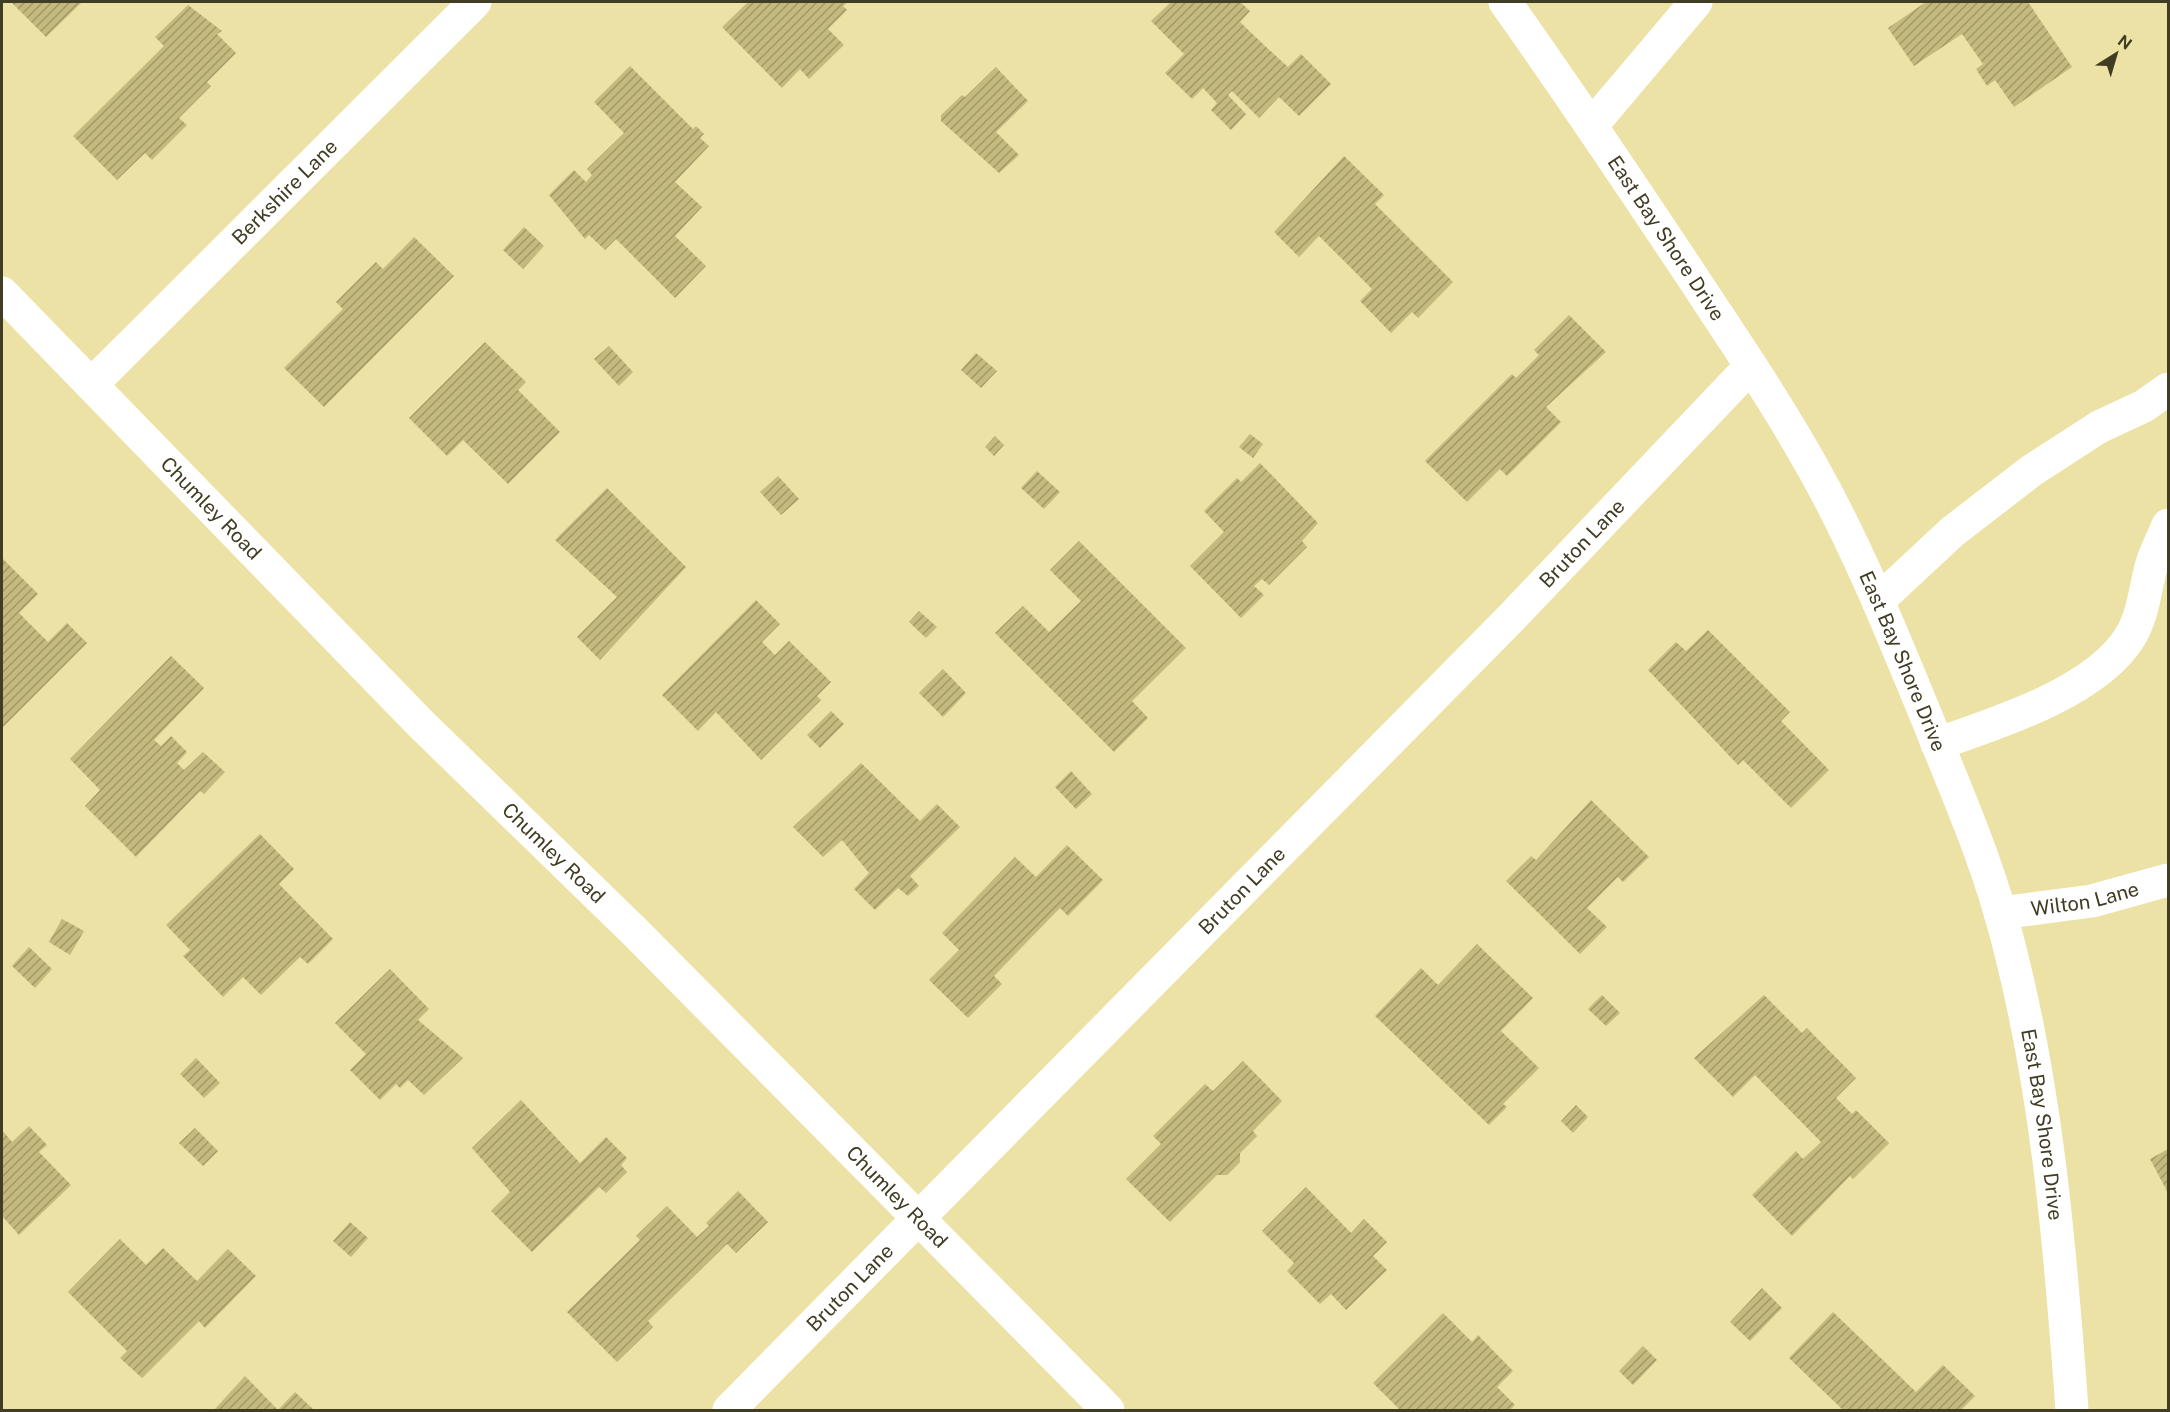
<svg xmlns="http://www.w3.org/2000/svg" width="2170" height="1412" viewBox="0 0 2170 1412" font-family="'Public Sans',sans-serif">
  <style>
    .building { fill: url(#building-hatch) }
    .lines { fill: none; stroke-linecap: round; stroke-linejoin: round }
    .minor { stroke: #fff; stroke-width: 33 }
    .labels { text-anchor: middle; stroke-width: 4.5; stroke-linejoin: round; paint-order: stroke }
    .street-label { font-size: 20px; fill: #413d24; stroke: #ece2a5 }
  </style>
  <defs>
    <pattern id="building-hatch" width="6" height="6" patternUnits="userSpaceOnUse" patternTransform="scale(1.5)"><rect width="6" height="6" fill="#c4ba7e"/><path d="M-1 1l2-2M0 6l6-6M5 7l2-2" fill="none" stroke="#a19867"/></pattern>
  </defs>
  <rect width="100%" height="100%" fill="#ece2a5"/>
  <g class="building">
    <polygon points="11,2 82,2 46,37"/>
    <polygon points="748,2 848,2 843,6 847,10 828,29 844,45 809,79 800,69 782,88 722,27"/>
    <polygon points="1171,2 1240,2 1250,11 1240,22 1265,46 1288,67 1301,54 1331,84 1299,116 1279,97 1259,118 1232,91 1228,95 1246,114 1231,130 1211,110 1217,103 1203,88 1192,99 1165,73 1184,54 1151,21"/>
    <polygon points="1926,2 2028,2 2072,67 2014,107 1995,80 1987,86 1976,69 1983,64 1962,34 1914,66 1888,28"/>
    <polygon points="188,5 222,31 217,34 236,53 207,82 211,86 179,118 187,125 152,160 145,153 117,180 73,136 164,46 155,37"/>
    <polygon points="630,66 693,129 696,126 704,134 700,138 709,146 675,182 702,207 675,236 706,266 675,298 616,239 605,250 589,235 585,239 549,195 574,170 586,182 592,175 587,169 624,133 594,102"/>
    <polygon points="996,67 1028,101 996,132 1019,155 999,173 941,121 941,115 962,95 965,97"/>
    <polygon points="1344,156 1384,195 1375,204 1453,282 1418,318 1412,312 1391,333 1360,301 1372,289 1319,236 1299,257 1274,232"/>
    <polygon points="524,227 544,246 523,269 503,250"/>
    <polygon points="414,237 454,276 324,407 284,368 343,309 336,302 376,262 383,269"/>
    <polygon points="1569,315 1606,352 1546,407 1561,422 1507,476 1500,469 1467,502 1425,461 1512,374 1516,378 1539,355 1534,350"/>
    <polygon points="485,342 526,382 518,390 560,432 508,484 463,440 447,456 409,418"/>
    <polygon points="609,346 633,372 619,386 594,359"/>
    <polygon points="976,353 997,371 981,388 961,370"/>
    <polygon points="1250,434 1263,444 1253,458 1239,447"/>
    <polygon points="995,436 1004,445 994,456 985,447"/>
    <polygon points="1260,463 1318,523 1302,541 1307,547 1269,585 1262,579 1254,586 1264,595 1241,618 1190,566 1224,532 1204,511 1237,478 1241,482"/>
    <polygon points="1037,471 1060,492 1044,509 1021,488"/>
    <polygon points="778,476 799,499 781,515 760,492"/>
    <polygon points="607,488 686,567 600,660 577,637 617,597 555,540"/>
    <polygon points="1079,541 1186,648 1132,701 1148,718 1114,752 995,633 1023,606 1049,632 1081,601 1050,570"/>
    <polygon points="3,559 38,594 19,613 48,642 67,623 87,643 2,728"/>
    <polygon points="756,600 780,624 762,642 775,655 789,641 831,682 817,696 821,700 761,760 716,712 698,731 662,695"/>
    <polygon points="919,611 937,627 926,638 909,622"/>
    <polygon points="1708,630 1790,712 1781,721 1829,770 1791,808 1743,760 1738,765 1648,670 1676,642 1686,651"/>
    <polygon points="171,656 204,688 154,740 161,746 171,736 187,752 177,763 184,770 203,752 225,772 204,794 200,791 136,857 85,806 100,790 70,759"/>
    <polygon points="943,669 966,693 943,717 919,693"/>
    <polygon points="831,711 844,724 820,748 807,735"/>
    <polygon points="861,763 920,821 937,804 960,827 910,876 919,886 908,896 898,888 875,910 854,889 869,873 842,840 823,857 793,827"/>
    <polygon points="1071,771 1092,794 1076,809 1055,787"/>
    <polygon points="1591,800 1649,857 1623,882 1618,877 1587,908 1607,927 1580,954 1506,881 1531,856 1536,860"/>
    <polygon points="260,834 294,869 279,884 333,939 308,964 300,957 261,995 243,977 223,997 183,956 190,950 166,925"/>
    <polygon points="1067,845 1103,880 1068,916 1060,908 994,976 1002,984 968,1018 929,980 959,950 942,933 1015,857 1036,877"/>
    <polygon points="62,919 84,931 70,955 49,942"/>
    <polygon points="1477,944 1533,998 1501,1031 1539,1068 1503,1104 1507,1107 1489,1125 1375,1016 1421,968 1438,985"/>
    <polygon points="29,947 52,969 35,988 12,966"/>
    <polygon points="390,969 429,1009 418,1020 463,1058 424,1095 408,1080 400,1088 396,1084 380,1100 350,1070 366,1054 335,1023"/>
    <polygon points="1602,995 1620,1013 1606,1026 1588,1009"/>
    <polygon points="1764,995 1802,1033 1807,1028 1856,1078 1836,1098 1852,1114 1856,1110 1889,1143 1853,1179 1850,1176 1792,1236 1752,1195 1796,1151 1803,1159 1821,1142 1755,1075 1733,1097 1694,1058"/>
    <polygon points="196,1058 220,1083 204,1098 180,1074"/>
    <polygon points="1243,1061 1282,1101 1253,1131 1257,1136 1240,1153 1240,1162 1227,1175 1217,1175 1170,1222 1126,1179 1161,1144 1153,1136 1205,1084 1213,1091"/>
    <polygon points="521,1100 580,1163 606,1137 627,1158 621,1165 627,1172 606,1193 599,1187 532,1252 491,1211 510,1192 472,1148"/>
    <polygon points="1576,1105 1588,1117 1573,1133 1561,1121"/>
    <polygon points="29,1126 47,1145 39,1152 71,1185 19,1235 2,1216 2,1130 12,1142"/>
    <polygon points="195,1128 218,1151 203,1166 179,1143"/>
    <polygon points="2168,1149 2168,1193 2150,1159"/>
    <polygon points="1306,1187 1351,1233 1364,1219 1387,1242 1373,1256 1387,1270 1346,1310 1331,1294 1320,1304 1287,1271 1294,1263 1262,1231"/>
    <polygon points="738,1191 768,1222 736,1253 727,1244 648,1321 653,1327 617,1362 567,1312 640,1240 636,1236 667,1206 697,1237 709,1226 706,1223"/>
    <polygon points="350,1222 368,1238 351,1257 333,1241"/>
    <polygon points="120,1239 146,1265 163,1248 197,1281 228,1249 256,1276 205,1328 199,1321 142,1378 120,1358 127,1351 68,1292"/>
    <polygon points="1762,1288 1782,1308 1750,1341 1730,1322"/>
    <polygon points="1833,1312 1916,1392 1943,1365 1975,1396 1961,1410 1843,1410 1789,1358"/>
    <polygon points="1443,1313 1472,1342 1478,1335 1513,1371 1497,1387 1515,1405 1510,1410 1400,1410 1373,1383"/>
    <polygon points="1643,1346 1657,1360 1633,1385 1619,1371"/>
    <polygon points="245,1376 278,1410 295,1392 314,1410 214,1410"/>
  </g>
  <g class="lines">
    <g class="minor">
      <path id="s1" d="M1505,2c66,93 129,187 192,282 40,61 81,121 116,184 46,82 80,168 116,255 25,62 52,124 71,189 46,161 60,331 72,498"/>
      <polyline points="1592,125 1696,2"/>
      <path id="s2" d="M2,293l419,431 215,209 472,477"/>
      <path id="s3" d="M92,384l383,-382"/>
      <polyline points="1878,601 1952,532 2031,471 2099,427 2144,406 2168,389"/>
      <path d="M1937,744c60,-21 158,-51 193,-107 13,-21 15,-47 21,-70 4,-15 12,-29 17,-42"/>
      <path id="s4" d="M2000,913l92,-12 76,-21"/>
      <path id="s5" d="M729,1410l782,-792 240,-252"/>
    </g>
  </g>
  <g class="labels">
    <g class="street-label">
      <text dy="7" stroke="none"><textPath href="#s3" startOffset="272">Berkshire Lane</textPath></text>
      <text dy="7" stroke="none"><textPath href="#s1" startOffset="286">East Bay Shore Drive</textPath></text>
      <text dy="7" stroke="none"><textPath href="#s2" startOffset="300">Chumley Road</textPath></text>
      <text dy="7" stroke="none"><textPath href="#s5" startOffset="1216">Bruton Lane</textPath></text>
      <text dy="7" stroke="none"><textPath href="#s1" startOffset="772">East Bay Shore Drive</textPath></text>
      <text dy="7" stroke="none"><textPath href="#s2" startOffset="786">Chumley Road</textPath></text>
      <text dy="7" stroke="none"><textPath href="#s5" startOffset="730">Bruton Lane</textPath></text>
      <text dy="7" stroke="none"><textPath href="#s4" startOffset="86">Wilton Lane</textPath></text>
      <text dy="7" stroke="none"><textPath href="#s1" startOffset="1258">East Bay Shore Drive</textPath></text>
      <text dy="7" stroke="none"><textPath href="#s2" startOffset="1272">Chumley Road</textPath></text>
      <text dy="7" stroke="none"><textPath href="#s5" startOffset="172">Bruton Lane</textPath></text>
    </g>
  </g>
  <rect width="2170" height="1412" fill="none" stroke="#413d24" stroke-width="6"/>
  <g transform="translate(2116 54) rotate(37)" stroke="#ece2a5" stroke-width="4.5" paint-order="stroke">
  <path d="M0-4.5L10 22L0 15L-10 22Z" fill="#413d24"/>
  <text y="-9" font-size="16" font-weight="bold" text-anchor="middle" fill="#413d24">N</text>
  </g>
</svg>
